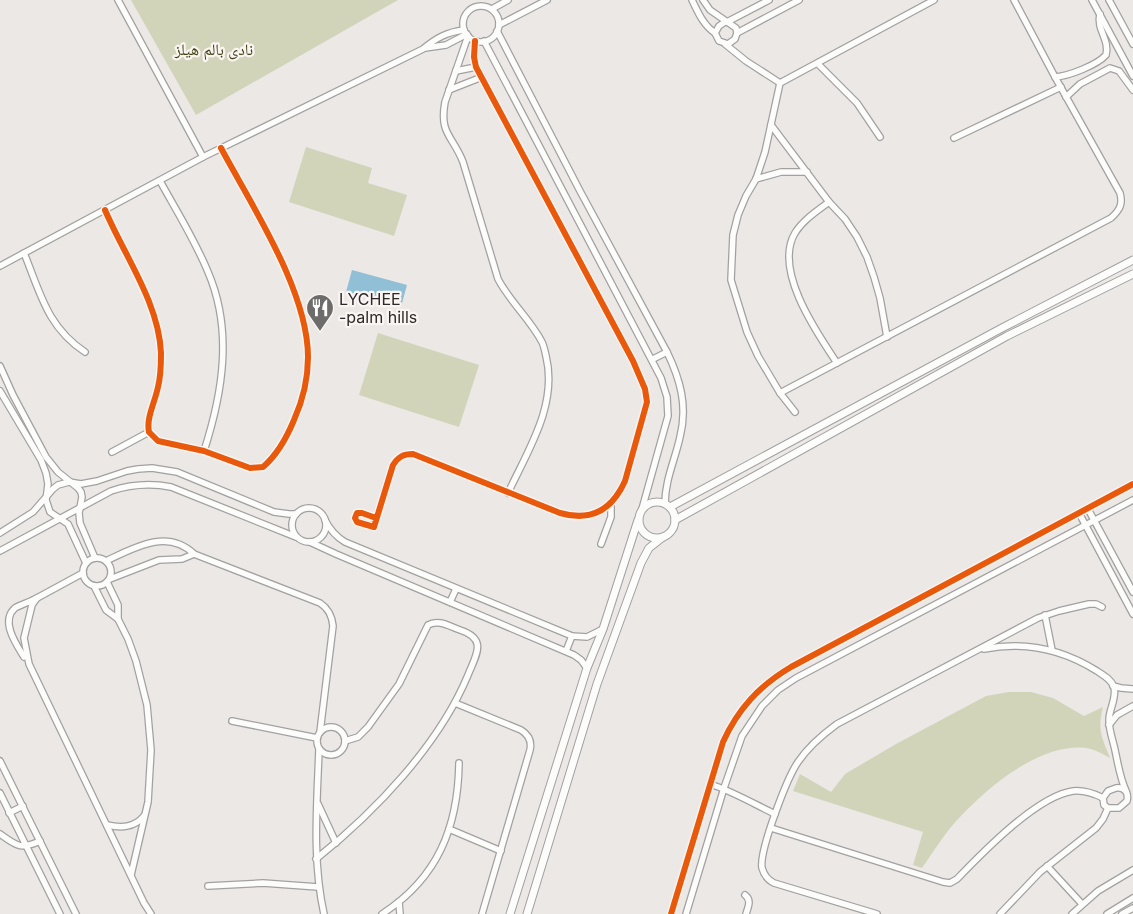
<svg xmlns="http://www.w3.org/2000/svg" width="1133" height="914" viewBox="0 0 1133 914" font-family="Inter,'Noto Naskh Arabic',sans-serif">
  <style>
    .green { fill: #d2d4ba }
    .water { fill: #91bfd5 }
    .lines { fill: none; stroke-linecap: round; stroke-linejoin: round }
    .minor-casing { stroke: #a3a1a0; stroke-width: 8 }
    .tertiary-casing { stroke: #a3a1a0; stroke-width: 9 }
    .minor { stroke: #fcfcfb; stroke-width: 5.5 }
    .tertiary { stroke: #fcfcfb; stroke-width: 7 }
    .cycleway-casing { stroke: #faf5f2; stroke-width: 9 }
    .cycleway { stroke: #e8590c; stroke-width: 6 }
    .labels { text-anchor: middle; stroke-width: 4.5; stroke-linejoin: round; paint-order: stroke }
    .park-label { font-size: 16px; fill: #3f4213; stroke: #faf5f2 }
    .poi-label { font-size: 16px; fill: #2b2a28; stroke: #faf5f2; text-anchor: start }
  </style>
  <rect width="100%" height="100%" fill="#ebe8e6"/>
  <g class="green">
    <polygon points="131,0 398,0 196,115"/>
    <polygon points="306,147 372,168 368,183 407,195 394,236 289,202"/>
    <polygon points="378,333 479,365 459,427 359,395"/>
    <path d="M1009,692h22l22,6 31,18 19,-9c-6,23 -1,30 7,51 -7,-4 -16,-9 -24,-10 -45,-5 -96,37 -125,68 -15,15 -27,35 -39,52l-9,-3 10,-33 -130,-41 7,-17 31,18 14,-18 51,-30 90,-48z"/>
  </g>
  <polygon class="water" points="352,270 407,285 401,307 346,292"/>
  <g class="lines">
    <defs>
      <g id="minor">
        <polyline points="118,0 203,157"/>
        <path d="M692,0c6,12 11,25 23,33"/>
        <polyline points="703,0 710,10 736,28 737,33 735,39 728,44 719,41 715,33 719,26 725,22"/>
        <polyline points="1092,0 1133,76"/>
        <polyline points="1109,0 1133,44"/>
        <circle cx="481" cy="24" r="18"/>
        <polyline points="492,9 508,0"/>
        <polyline points="727,22 769,0"/>
        <polyline points="499,25 547,0"/>
        <path d="M497,31l83,160 87,161c13,27 21,54 13,85 -5,23 -15,43 -15,67"/>
        <polyline points="737,33 799,0"/>
        <path d="M468,36l-23,66c-6,32 8,34 18,60l35,117c12,23 32,40 44,63 2,4 3,10 4,14 12,49 -18,94 -38,137"/>
        <polyline points="484,41 661,378 667,397 668,416 642,509"/>
        <polyline points="725,44 746,61 780,83"/>
        <polyline points="425,48 446,45 467,34"/>
        <polyline points="818,64 857,103 880,137"/>
        <polyline points="456,71 476,67"/>
        <path d="M1055,77c14,-1 42,-12 51,-22 4,-15 -10,-26 -6,-41"/>
        <polyline points="449,90 482,77"/>
        <polyline points="1066,97 1080,84 1110,68 1119,71 1133,90"/>
        <polyline points="771,125 829,202 845,219 857,237 867,257 874,277 880,298 887,337"/>
        <polyline points="954,138 1061,87"/>
        <polyline points="756,179 781,172 807,172"/>
        <path d="M160,181c16,29 35,59 48,91 25,58 15,120 -4,179"/>
        <path d="M829,202c-12,9 -26,18 -34,31 -22,37 22,100 42,130"/>
        <path d="M105,210c19,45 54,93 56,143 0,11 0,23 -3,34 -3,15 -12,31 -9,45l9,9 46,10 46,17 13,-1c14,-12 24,-30 31,-47 9,-20 14,-41 14,-63 0,-66 -56,-151 -87,-209"/>
        <path d="M24,253c16,39 23,74 61,99"/>
        <path d="M0,266l203,-109 220,-108c13,-11 24,-17 41,-19"/>
        <polyline points="653,359 667,352"/>
        <polyline points="0,366 13,395 46,457 58,472 78,488 81,492 82,497 79,513 80,523 95,558"/>
        <polyline points="0,391 41,460 46,473 48,484 46,500 50,512 68,524 86,563"/>
        <path d="M780,393l331,-175c9,-8 12,-14 9,-25l-65,-116 -41,-77"/>
        <polyline points="795,412 780,393 758,356 747,332 731,280 733,235 738,215 746,196 756,179 765,152 780,83 934,0"/>
        <polyline points="112,452 149,432"/>
        <circle cx="309" cy="525" r="17"/>
        <polyline points="1088,509 1133,592"/>
        <polyline points="1079,513 1133,614"/>
        <path d="M376,518l-14,-5h-5l-2,5 2,4 17,5 19,-62c5,-8 10,-11 20,-11l147,59c31,9 52,-3 65,-32l22,-79 -2,-13 -12,-28 -157,-294 -2,-10 1,-16"/>
        <path d="M325,520c5,10 10,16 20,22l227,94 15,1 16,-8"/>
        <polyline points="0,533 33,512 53,489 58,485 69,482 81,484 97,481 127,471 138,469 152,468 177,472 274,512 289,514 296,514"/>
        <polyline points="310,542 336,554 574,655 581,660 587,668"/>
        <polyline points="601,544 611,517 611,504"/>
        <path d="M0,551l111,-60c21,-7 39,-8 60,-4l125,50"/>
        <circle cx="97" cy="572" r="14"/>
        <path d="M106,561c28,-13 61,-33 88,-7l126,49c9,6 12,13 13,23l-13,106"/>
        <polyline points="83,573 37,598 32,605 24,638 29,664 144,903 151,914"/>
        <polyline points="110,579 159,560 182,559 194,554"/>
        <polyline points="107,582 118,605 118,619"/>
        <polyline points="94,586 106,610 118,619 128,639 136,661 147,705 151,750 148,802 131,875"/>
        <polyline points="450,602 456,589"/>
        <polyline points="1045,615 1052,650"/>
        <path d="M984,649c40,-8 78,0 113,22 6,4 14,8 17,16 3,11 -5,22 -5,33 0,11 4,20 6,30 3,14 5,28 11,41"/>
        <polyline points="566,651 572,636"/>
        <path d="M24,657c-8,-13 -24,-36 -9,-49 7,-4 15,-6 22,-10"/>
        <polyline points="1113,686 1121,688 1133,689"/>
        <path d="M455,703l66,27c8,5 11,11 9,20l-48,164"/>
        <polyline points="232,721 317,738"/>
        <polyline points="1109,725 1117,715 1133,706"/>
        <circle cx="331" cy="741" r="14"/>
        <path d="M319,749c-2,56 -7,111 5,165"/>
        <polyline points="0,761 76,914"/>
        <path d="M710,784c22,7 44,20 65,30"/>
        <path d="M1116,788c8,-1 13,4 11,13l-8,7h-11l-4,-3 -1,-7 5,-7z"/>
        <polyline points="0,793 60,914"/>
        <polyline points="318,804 336,843"/>
        <polyline points="9,813 23,806"/>
        <path d="M107,825c14,3 27,3 37,-9"/>
        <path d="M771,828l172,54 7,1 7,-4c25,-26 80,-83 116,-88 11,-1 20,2 30,7"/>
        <polyline points="449,829 501,851"/>
        <path d="M0,834c17,12 20,16 40,7"/>
        <path d="M316,859c59,-47 123,-114 152,-184 8,-20 20,-36 -8,-45 -11,-4 -22,-11 -32,-5l-29,59 -31,43 -10,10 -13,4"/>
        <polyline points="1047,866 1082,904"/>
        <polyline points="208,886 263,883 318,887"/>
        <path d="M745,895c7,5 3,12 1,19"/>
        <polyline points="399,902 400,914"/>
        <path d="M382,914c56,-36 76,-87 77,-151"/>
        <path d="M671,914l52,-172c15,-33 36,-56 68,-75l342,-183"/>
        <polyline points="686,914 724,788 742,736 762,706 778,690 796,678 1133,500"/>
        <path d="M877,914l-103,-31c-6,-3 -10,-8 -12,-15 -3,-17 25,-90 36,-106 10,-15 24,-27 39,-38l201,-106 21,-7 30,-7h7l6,3"/>
        <polyline points="1000,914 1040,872 1096,828 1103,819 1108,808"/>
        <polyline points="1072,914 1098,891 1133,870"/>
        <polyline points="1107,914 1133,898"/>
        <polyline points="1122,914 1133,908"/>
      </g>
      <g id="tertiary">
        <circle cx="657" cy="520" r="18"/>
        <polyline points="670,507 1002,328 1133,260"/>
        <polyline points="675,520 1007,336 1133,274"/>
        <polyline points="510,914 587,668 603,629 638,520"/>
        <polyline points="527,914 597,684 641,563 649,548 663,537"/>
      </g>
    </defs>
    <use href="#minor" class="minor-casing"/>
    <use href="#tertiary" class="tertiary-casing"/>
    <use href="#minor" class="minor"/>
    <use href="#tertiary" class="tertiary"/>
    <defs>
      <g id="cycleway">
        <path d="M105,210c19,45 54,93 56,143 0,11 0,23 -3,34 -3,15 -12,31 -9,45l9,9 46,10 46,17 13,-1c14,-12 24,-30 31,-47 9,-20 14,-41 14,-63 0,-66 -56,-151 -87,-209"/>
        <path d="M376,518l-14,-5h-5l-2,5 2,4 17,5 19,-62c5,-8 10,-11 20,-11l147,59c31,9 52,-3 65,-32l22,-79 -2,-13 -12,-28 -157,-294 -2,-10 1,-16"/>
        <path d="M671,914l52,-172c15,-33 36,-56 68,-75l342,-183"/>
      </g>
    </defs>
    <use href="#cycleway" class="cycleway-casing"/>
    <use href="#cycleway" class="cycleway"/>
  </g>
  <defs>
    <symbol id="restaurant-pin" viewBox="-11 -11 22 30"><path d="M0 17L-7.5 6A9.5 9.5 0 1 1 7.5 6Z" fill="#6e6c6a" stroke="#faf5f2"/><path d="M-5-6h1v4h1v-4h1v4h1v-4h1v5L-1.5 .5V6h-2V.5L-5-1ZM5-6V6H3V1.5H1.5Q1.5-4 5-6Z" fill="#fff"/></symbol>
  </defs>
  <g fill-rule="evenodd">
    <use href="#restaurant-pin" x="304" y="292" width="32" height="43"/>
  </g>
  <g class="labels">
    <g class="park-label">
      <text x="214" y="55">نادى بالم هيلز</text>
    </g>
    <g class="poi-label">
      <text x="339" y="305">LYCHEE<tspan x="339" dy="18">-palm hills</tspan></text>
    </g>
  </g>
</svg>
